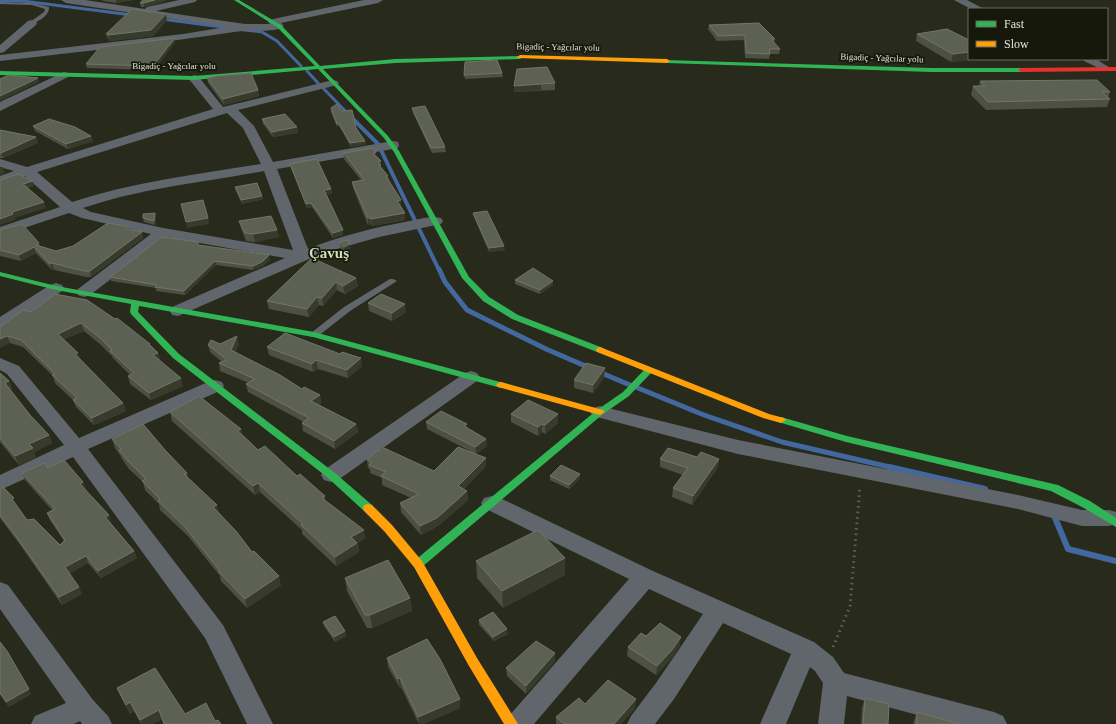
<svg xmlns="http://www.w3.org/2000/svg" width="1116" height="724" viewBox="0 0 1116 724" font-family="Georgia,serif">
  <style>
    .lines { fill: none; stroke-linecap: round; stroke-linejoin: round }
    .stream-far3 { stroke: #43679f; stroke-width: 3 }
    .stream-far2 { stroke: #43679f; stroke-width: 4 }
    .stream-far1 { stroke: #43679f; stroke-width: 5 }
    .stream { stroke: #43679f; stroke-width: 6 }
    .path { stroke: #5f6260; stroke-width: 3; stroke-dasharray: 1.5 4; stroke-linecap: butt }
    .lane { fill: #60666c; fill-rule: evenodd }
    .street { fill: #60666c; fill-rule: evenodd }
    .fast { fill: #30b455; fill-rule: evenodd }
    .slow { fill: #ff9f0a; fill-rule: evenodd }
    .jam { fill: #e5322d; fill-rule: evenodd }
    .wall { fill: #4d5043 }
    .shaded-wall { fill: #383b2c }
    .building { fill: #5d6153; stroke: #727667 }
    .labels { text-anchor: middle; stroke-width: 3.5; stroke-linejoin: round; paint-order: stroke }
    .far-street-label { font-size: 9px; fill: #e3e7d6; stroke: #16180b }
    .district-label { font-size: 15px; font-weight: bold; fill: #d6ddbb; stroke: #16180b }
  </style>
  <rect width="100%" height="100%" fill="#282b1b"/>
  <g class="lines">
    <g class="stream-far3">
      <polyline points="0,1 23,1 132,15"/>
      <polyline points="162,19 229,28"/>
      <polyline points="245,30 262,32 277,41 301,66"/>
      <polyline points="307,71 318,83"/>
      <polyline points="323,88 352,118"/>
    </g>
    <polyline class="stream-far2" points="351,117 378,144 439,270"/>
    <g class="stream-far1">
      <polyline points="439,269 445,282 467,310 546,349 590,368"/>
      <polyline points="599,372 630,385"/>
      <polyline points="638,388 704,415 782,442 894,468"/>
    </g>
    <g class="stream">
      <polyline points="889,467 985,489"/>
      <polyline points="1053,513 1068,549 1116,561"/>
    </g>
    <polyline class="path" points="833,647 850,606 860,486"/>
    <g class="lane">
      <path d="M0,2l32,1 17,4c1,8 -10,14 -17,17h-2v-2l14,-10 1,-3 -13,-4 -32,-1z"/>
      <polygon points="390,279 393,279 397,281 350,311 317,337 311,337 310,335 311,333 344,307"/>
    </g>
    <g class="street">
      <path d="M61,0h24l60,9 2,-2 32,-7h18l-2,2 -39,9 89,13h25l-2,-2 5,-3 91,-19h19l-5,3 -97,20 3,3c-6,7 -40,4 -50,6 -78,12 -156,20 -234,29v-6l183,-21 43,-7 -160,-24z"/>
      <polygon points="954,0 967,0 984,9 971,9"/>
      <polygon points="32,20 36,21 37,23 36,25 4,52 0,53 0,45 28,21"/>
      <polygon points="1083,59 1096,59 1110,68 1105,71 1084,61"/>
      <polygon points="64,72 68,73 70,75 68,77 0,111 0,102"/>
      <path d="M194,75l4,1 25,31 110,-27 4,1 2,2 -2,2 -99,25 16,16 19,36 120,-21 5,1 1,3 -1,3 -5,1 -116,20 31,80c32,-13 68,-22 102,-28 10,-2 21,-6 31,-3l2,3 -2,3 -62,13 -56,16 -145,63 -6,-1 -2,-4 2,-4 113,-49 -119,-21 -76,58 -6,2 -6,-2 -2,-3 2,-3 73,-55 -69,-16 -13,-5 -69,23v-9l60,-20 -35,-31 -25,9v-9l14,-5 -14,-4v-8l27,8 186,-58 -25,-31zM227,113l16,15 18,36c-63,10 -128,18 -189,38l-35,-30zM264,171l29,79 -130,-22 -72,-16 -8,-4c58,-20 121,-26 181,-37z"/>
      <polygon points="56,283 62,285 64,288 62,291 6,329 0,330 0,317 50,285"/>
      <polygon points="0,358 19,366 79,438 208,382 215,380 222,382 224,386 222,390 88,449 223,625 273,724 247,724 205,638 73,457 0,490 0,475 64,445 7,374 0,370"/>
      <polygon points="471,371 477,373 480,377 477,381 338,480 331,482 324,480 321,475 324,470 465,373"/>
      <polygon points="600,406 738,440 1018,495 1082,510 1109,510 1116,512 1116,524 1109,526 1082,526 1018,509 738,454 593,416 590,412 593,408"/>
      <polygon points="492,496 500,498 653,571 814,642 833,657 844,673 994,712 1003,716 1007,724 951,724 847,696 844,724 818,724 823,683 815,671 810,667 786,724 760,724 791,654 723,623 674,699 655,724 627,724 631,716 656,683 703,614 649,589 534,724 505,724 509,716 629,579 484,508 481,503 484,498"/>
      <polygon points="0,582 8,585 93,700 108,716 112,724 82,724 80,721 74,724 31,724 35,716 66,703 0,609"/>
    </g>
    <g class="fast">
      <polygon points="234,0 239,0 281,25 320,66 395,59 522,56 523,57 520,59 395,63 323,69 388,136 399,151 469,277 489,297 518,315 603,348 604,350 603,352 597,352 512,319 483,301 462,278 394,152 384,138 318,69 194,80 0,75 0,71 194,76 315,66 277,27"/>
      <polygon points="665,60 931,68 1021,68 1024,70 1021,72 931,72 667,63 664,61"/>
      <polygon points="0,272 56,286 314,332 504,383 506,385 501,388 313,337 139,306 138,312 179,354 335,473 372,505 373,508 372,511 364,511 327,477 173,358 131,314 130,312 131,304 56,290 0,276"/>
      <polygon points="648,368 653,371 629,396 603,414 422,567 418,568 414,567 412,564 414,561 597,410 623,392 645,369"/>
      <polygon points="781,417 847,436 1058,485 1090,501 1116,518 1116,527 1082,507 1051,491 846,442 778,422 776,420"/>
    </g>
    <g class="slow">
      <polygon points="520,55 667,59 670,61 667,63 518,58 517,57"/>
      <polygon points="600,347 769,414 784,418 786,420 781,423 763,418 597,352 596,350 597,348"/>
      <polygon points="501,382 603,410 605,412 600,415 498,387 496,385 498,383"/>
      <polygon points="368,504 372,505 392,525 422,561 477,658 518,724 504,724 469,666 414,567 384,531 364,511 363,508 364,505"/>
    </g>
    <polygon class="jam" points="1116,67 1116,71 1021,72 1018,70 1021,68"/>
  </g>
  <g class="wall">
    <polygon points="102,0 133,0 116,3 103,1"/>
    <polygon points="166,1 144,7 141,7 140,3"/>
    <polygon points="167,20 153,36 109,41 109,39 108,39 106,34"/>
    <polygon points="709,25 775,39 774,43 780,49 779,54 770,54 769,59 745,58 744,40 717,41 708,29"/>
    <polygon points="917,34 969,59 976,59 951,62 916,41"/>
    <polygon points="175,38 175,42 154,70 87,68 86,64"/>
    <polygon points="502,73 503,77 465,79 464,75"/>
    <polygon points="207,78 258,90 259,96 224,105 208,83"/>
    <polygon points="980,81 1110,92 1108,98 1110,99 1107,107 986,110 971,95 973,86 979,86"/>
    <polygon points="555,83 555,90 514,92 514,86"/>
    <polygon points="331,108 356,128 366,144 351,147 340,127 337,127 331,112"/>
    <polygon points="412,108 445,147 446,152 432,153 413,113"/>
    <polygon points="262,119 297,127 298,133 273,137 263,124"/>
    <polygon points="33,126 91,136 93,141 68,149 35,131"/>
    <polygon points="0,130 36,137 38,143 3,158 0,158"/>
    <polygon points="344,153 377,157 381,167 388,176 389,182 401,206 405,220 372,226 371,224 368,225 353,188 352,182 361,180 344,159"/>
    <polygon points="290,164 331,189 332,194 326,194 343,235 333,238 312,207 307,208 291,168"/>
    <polygon points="235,187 262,196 263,199 242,204 236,190"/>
    <polygon points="155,213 156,216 155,225 144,222 143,218"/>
    <polygon points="473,213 505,250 489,252 474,217"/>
    <polygon points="239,221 277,230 279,237 255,242 246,241 241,228"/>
    <polygon points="0,230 39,243 40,247 56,251 127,230 142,232 143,238 91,277 86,277 54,270 52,270 36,253 21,261 0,256"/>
    <polygon points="340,242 349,244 350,251 345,254 341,249"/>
    <polygon points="199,245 270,259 263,266 253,270 216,265 185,295 156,291 156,288 111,281 110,277"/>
    <polygon points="312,258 356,278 358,286 345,294 337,290 323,306 319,305 309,317 269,309 267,301"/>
    <polygon points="515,280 553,285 540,294 515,284"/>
    <polygon points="55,294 151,347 158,353 160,360 183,386 151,400 130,384 128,376 130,375 113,358 112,356 101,345 84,331 64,339 81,361 123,403 126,411 94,425 76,407 73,400 55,383 53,376 23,347 10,343 0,327 31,312"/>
    <polygon points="368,303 406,312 392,321 369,311"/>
    <polygon points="220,344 239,344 235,352 302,389 320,395 321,403 318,405 356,424 358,432 335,449 303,431 302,423 304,422 248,392 246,384 249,383 220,371 219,363 222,362 210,352 208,345"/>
    <polygon points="267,347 340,354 362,366 348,378 318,369 313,372 269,355"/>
    <polygon points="605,368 604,377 593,393 574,388 574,380"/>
    <polygon points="0,373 9,381 12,389 10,390 30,415 49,435 52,443 34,452 36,457 19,465 0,442"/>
    <polygon points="170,412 241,429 242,434 258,450 297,476 325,496 325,500 365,538 358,543 359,552 336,566 302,534 302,530 260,492 255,495 172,421"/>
    <polygon points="511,414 558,423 545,434 542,432 538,436 511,422"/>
    <polygon points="426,422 468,428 486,439 487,446 476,454 486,466 464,489 467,491 468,500 438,526 421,535 401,512 400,503 411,498 382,485 382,478 370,473 370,469 368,468 367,460 434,471 470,451 427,429"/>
    <polygon points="112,439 165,450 187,473 188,478 281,585 247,608 221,581 220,576 188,536 160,510 159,504 145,490 143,482 129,469 122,459 120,455 115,448"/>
    <polygon points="697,457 719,459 718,467 692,505 672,497 673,488 683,475 660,467 660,459"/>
    <polygon points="48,468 83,482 86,489 85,489 111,522 111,523 134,551 137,558 101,578 88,563 69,574 82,594 62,605 21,546 0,518 0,489 16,505 27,520 60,545 64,541 50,520 47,513 52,510 25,480 22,473"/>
    <polygon points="580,474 580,478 569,489 550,480 550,476"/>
    <polygon points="565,558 565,575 503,608 477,578 476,561"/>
    <polygon points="345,578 410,598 412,611 372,628 367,628 347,591"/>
    <polygon points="479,620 508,634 494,641 479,625"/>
    <polygon points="323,622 345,631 346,636 335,642 324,626"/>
    <polygon points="646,636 680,645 671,659 656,675 627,656 628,647"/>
    <polygon points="0,642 31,694 9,707 0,694"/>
    <polygon points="555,653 555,661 526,694 507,676 506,668"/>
    <polygon points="387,658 460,708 423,724 419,724 401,687 400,688 388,667"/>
    <polygon points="117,688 185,714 215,721 221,724 164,724 162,719 153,724 141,724 134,711 130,714 121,697"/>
    <polygon points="865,698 888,724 861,724 862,707"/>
    <polygon points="585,704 635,708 621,724 556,724 556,717"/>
    <polygon points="917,712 959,724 913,724"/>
  </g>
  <g class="shaded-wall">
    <polygon points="116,0 133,0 116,3"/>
    <polygon points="155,0 166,0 166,1 144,7 144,3"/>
    <polygon points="166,14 167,20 153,36 109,41 108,35"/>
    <polygon points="175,38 175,42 154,70 153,66"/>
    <polygon points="969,52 969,59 976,59 951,62 953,54"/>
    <polygon points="38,78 39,82 0,101 0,96"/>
    <polygon points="541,84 541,90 514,92 514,86"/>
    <polygon points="258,90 259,96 224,105 223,99"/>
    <polygon points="337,124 339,124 340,127 337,127"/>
    <polygon points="297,127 298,133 273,137 272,132"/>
    <polygon points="91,136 93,141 68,149 66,144"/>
    <polygon points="36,137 38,143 3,158 1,153"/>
    <polygon points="365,141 366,144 351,147 350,143"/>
    <polygon points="381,161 381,167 379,168 378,162"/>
    <polygon points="3,167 5,173 0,175 0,168"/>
    <polygon points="386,176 388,176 389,182"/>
    <polygon points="33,181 34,186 25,190 23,184"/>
    <polygon points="331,189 332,194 325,195 324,190"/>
    <polygon points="262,196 263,199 242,204 241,200"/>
    <polygon points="401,200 401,206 398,207 397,201"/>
    <polygon points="44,202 46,208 15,218 15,220 0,225 0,219 12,212"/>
    <polygon points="311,203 312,207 307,208 306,204"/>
    <polygon points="155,213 156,216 155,225 154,221"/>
    <polygon points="405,213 405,220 372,226 371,219"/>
    <polygon points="208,218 209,224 187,228 186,222"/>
    <polygon points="368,218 370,218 371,224 368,225"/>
    <polygon points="277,230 279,237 255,242 253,234"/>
    <polygon points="343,230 343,235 333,238 333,233"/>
    <polygon points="142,232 143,238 91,277 90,271"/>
    <polygon points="349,244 350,251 345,254 344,247"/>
    <polygon points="504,246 505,250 489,252 489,248"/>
    <polygon points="34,247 36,253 21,261 19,255"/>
    <polygon points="269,255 270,259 263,266 253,270 253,266"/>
    <polygon points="215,261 216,265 185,295 184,291"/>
    <polygon points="52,263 54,270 52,270 50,264"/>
    <polygon points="356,278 358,286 345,294 343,286"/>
    <polygon points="553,281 553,285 540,294 540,290"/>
    <polygon points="336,282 337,290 323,306 322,298"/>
    <polygon points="317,297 319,305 309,317 307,309"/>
    <polygon points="405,304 406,312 392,321 392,313"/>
    <polygon points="81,323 84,331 60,341 58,334"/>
    <polygon points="7,336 10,343 0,348 0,339"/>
    <polygon points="237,336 239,344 233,357 231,350"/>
    <polygon points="78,353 81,360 75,354"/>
    <polygon points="158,353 160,360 153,355"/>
    <polygon points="361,358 362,366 348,378 347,370"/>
    <polygon points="316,360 318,369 313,372 312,364"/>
    <polygon points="605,368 604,377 593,393 593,385"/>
    <polygon points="181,378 183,386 151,400 149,393"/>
    <polygon points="9,381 12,389 8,391 5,383"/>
    <polygon points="320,395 321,403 313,409 311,401"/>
    <polygon points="123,403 126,411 94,425 92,418"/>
    <polygon points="558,414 558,423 545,434 545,425"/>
    <polygon points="356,424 358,432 335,449 334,441"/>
    <polygon points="467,424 468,431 464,426"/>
    <polygon points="542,424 542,432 538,436 538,427"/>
    <polygon points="241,429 243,438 238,431"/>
    <polygon points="49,435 52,443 34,452 36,457 19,465 15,456 29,444"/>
    <polygon points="486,439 487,446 476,454 475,447"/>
    <polygon points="486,458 486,466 459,494 458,486"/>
    <polygon points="719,459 718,467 692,505 693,496"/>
    <polygon points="580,474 580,478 569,489 569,485"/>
    <polygon points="83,482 86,489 82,491 80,484"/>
    <polygon points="258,483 260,492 255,495 253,486"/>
    <polygon points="467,491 468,500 438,526 421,535 420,526"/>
    <polygon points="217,505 219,514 213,507"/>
    <polygon points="109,515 111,522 108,524 105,517"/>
    <polygon points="364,530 365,538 358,543 359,552 336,566 335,557 351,537"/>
    <polygon points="134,551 137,558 101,578 98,571"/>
    <polygon points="86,556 88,563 68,575 65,567"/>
    <polygon points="565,558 565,575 503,608 502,591"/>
    <polygon points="279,576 281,585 247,608 245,599"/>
    <polygon points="79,587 82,594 62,605 59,597"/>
    <polygon points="410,598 412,611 372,628 370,615"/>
    <polygon points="507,629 508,634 494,641 493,637"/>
    <polygon points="345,631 346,636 335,642 334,637"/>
    <polygon points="681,637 680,645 671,659 656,675 657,666"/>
    <polygon points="555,653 555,661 526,694 526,686"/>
    <polygon points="400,678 401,687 400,688 398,679"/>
    <polygon points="29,689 31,694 9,707 6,702"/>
    <polygon points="460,699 460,708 423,724 419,724 418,717"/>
    <polygon points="636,699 635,708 621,724 614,724"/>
    <polygon points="130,702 134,711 130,714 126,705"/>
    <polygon points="159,710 162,719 153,724 142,724 140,720"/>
  </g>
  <g class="building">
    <polygon points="143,0 155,0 144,3 140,3"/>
    <polygon points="132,9 166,14 151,30 108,35 109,34 106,34"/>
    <polygon points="759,23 775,39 771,39 780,49 769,49 770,54 746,53 745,35 718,36 709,25"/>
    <polygon points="947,29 969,40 969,52 953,54 917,34"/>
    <polygon points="175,38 153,66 86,64 100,47"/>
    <polygon points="497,60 502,73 464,75 465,62"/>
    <polygon points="547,67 555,83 514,86 517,69"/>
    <polygon points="251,73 258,90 223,99 207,78 217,76"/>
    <polygon points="9,75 38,78 0,96 0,79"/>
    <polygon points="1097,80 1110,92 1102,92 1110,99 988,102 973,86 985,86 980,81"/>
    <polygon points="337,104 342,111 352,110 356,128 365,141 350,143 339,124 337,124 331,108"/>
    <polygon points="425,106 445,147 431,148 412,108"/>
    <polygon points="285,114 297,127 272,132 262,119"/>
    <polygon points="49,119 75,127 91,136 66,144 33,126"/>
    <polygon points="0,130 36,137 1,153 0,153"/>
    <polygon points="373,148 376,153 373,153 381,161 378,162 381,165 379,165 388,176 386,176 401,200 397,201 405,213 371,219 370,218 368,218 352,182 364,180 344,153"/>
    <polygon points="317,159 331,189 324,190 343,230 333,233 311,203 306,204 290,164"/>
    <polygon points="18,174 33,181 23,184 44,202 12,212 13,214 0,219 0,180"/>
    <polygon points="257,183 262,196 241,200 235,187"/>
    <polygon points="203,200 208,218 186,222 181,204"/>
    <polygon points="487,211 504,246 489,248 473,213"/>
    <polygon points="155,213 154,221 143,218 143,214"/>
    <polygon points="271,216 277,230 253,234 245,233 239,221"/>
    <polygon points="108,223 126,226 126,229 142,232 90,271 84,271 52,263 50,264 34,247 19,255 0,250 0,230 22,224 39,243 36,245 56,251 73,246"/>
    <polygon points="162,237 198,242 198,245 269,255 262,262 253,266 215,261 184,291 155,287 157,285 110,277"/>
    <polygon points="348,240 349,244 344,247 340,242"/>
    <polygon points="312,258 356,278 343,286 336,282 322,298 317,297 307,309 267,301"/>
    <polygon points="533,268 553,281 540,290 515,280"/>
    <polygon points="55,294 87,300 115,319 117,318 150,344 149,344 158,353 153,355 181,378 149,393 128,376 134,373 110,351 112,350 99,337 81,323 58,334 78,353 75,354 123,403 92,418 73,400 77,398 52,375 55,374 21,340 7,336 0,339 0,327 23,310 31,312"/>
    <polygon points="381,294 405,304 392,313 368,303"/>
    <polygon points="285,333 340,354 342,352 361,358 347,370 316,360 312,364 267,347"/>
    <polygon points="237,336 231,350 280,375 302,389 304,387 320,395 311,401 356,424 334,441 302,423 309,418 246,384 255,379 219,363 227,360 208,345 211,340 220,344"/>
    <polygon points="586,363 605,368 593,385 574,380"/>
    <polygon points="0,373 9,381 5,383 30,415 49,435 29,444 33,448 15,456 0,438"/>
    <polygon points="199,396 241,429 238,431 258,450 265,446 297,476 300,474 325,496 322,498 364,530 351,537 357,543 335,557 301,525 303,524 258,483 253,486 170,412"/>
    <polygon points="528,400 558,414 545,425 542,424 538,427 511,414"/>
    <polygon points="441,411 467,424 464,426 486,439 475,447 426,422"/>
    <polygon points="143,424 165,450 187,473 184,474 217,505 213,507 236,531 252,552 254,551 279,576 245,599 219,572 220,571 185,527 158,501 160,499 142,481 146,479 127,460 119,450 121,449 112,439"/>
    <polygon points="458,447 486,458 458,486 467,491 437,518 420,526 400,503 419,494 381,476 386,472 369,465 372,462 367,460 378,450 380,451 384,448 434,471"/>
    <polygon points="668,448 697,457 701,452 719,459 693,496 673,488 688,468 660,459"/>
    <polygon points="64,460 83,482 80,484 109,515 105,517 134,551 98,571 86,556 65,567 79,587 59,597 18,539 0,515 0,489 3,487 14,498 12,499 27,520 34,519 60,545 65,540 47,513 55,509 22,473 44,463 48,468"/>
    <polygon points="561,465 580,474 569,485 550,476"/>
    <polygon points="538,530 565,558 502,591 476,561"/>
    <polygon points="388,560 410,598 370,615 365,615 345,578"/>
    <polygon points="493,612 507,629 493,637 479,620"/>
    <polygon points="335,616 345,631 334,637 323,622"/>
    <polygon points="660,623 681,637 672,650 657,666 628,647 641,633 646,636"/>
    <polygon points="427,639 440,659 460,699 418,717 400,678 398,679 387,658"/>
    <polygon points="536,641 555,653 526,686 506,668"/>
    <polygon points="0,642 7,651 29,689 6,702 0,693"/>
    <polygon points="155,668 185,714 206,703 215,721 218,720 221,724 164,724 159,710 140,720 130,702 126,705 117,688"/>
    <polygon points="608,680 636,699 614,724 564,724 556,717 579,698 585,704"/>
    <polygon points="865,698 889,704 888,724 863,724"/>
    <polygon points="917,712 959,724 916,724"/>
  </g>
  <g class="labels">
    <g class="far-street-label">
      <text transform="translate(558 47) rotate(1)" y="3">Bigadiç - Yağcılar yolu</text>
      <text transform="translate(882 58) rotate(2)" y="3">Bigadiç - Yağcılar yolu</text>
      <text x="174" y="69">Bigadiç - Yağcılar yolu</text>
    </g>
    <g class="district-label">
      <text x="329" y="258">Çavuş</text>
    </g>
  </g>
  <rect x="968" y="8" width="140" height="52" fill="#16180b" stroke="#686b5c"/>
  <rect x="976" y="21" width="20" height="6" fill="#30b455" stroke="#686b5c"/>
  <text x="1004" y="28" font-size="12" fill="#e3e7d6">Fast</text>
  <rect x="976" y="41" width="20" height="6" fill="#ff9f0a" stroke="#686b5c"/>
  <text x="1004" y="48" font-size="12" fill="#e3e7d6">Slow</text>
</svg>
